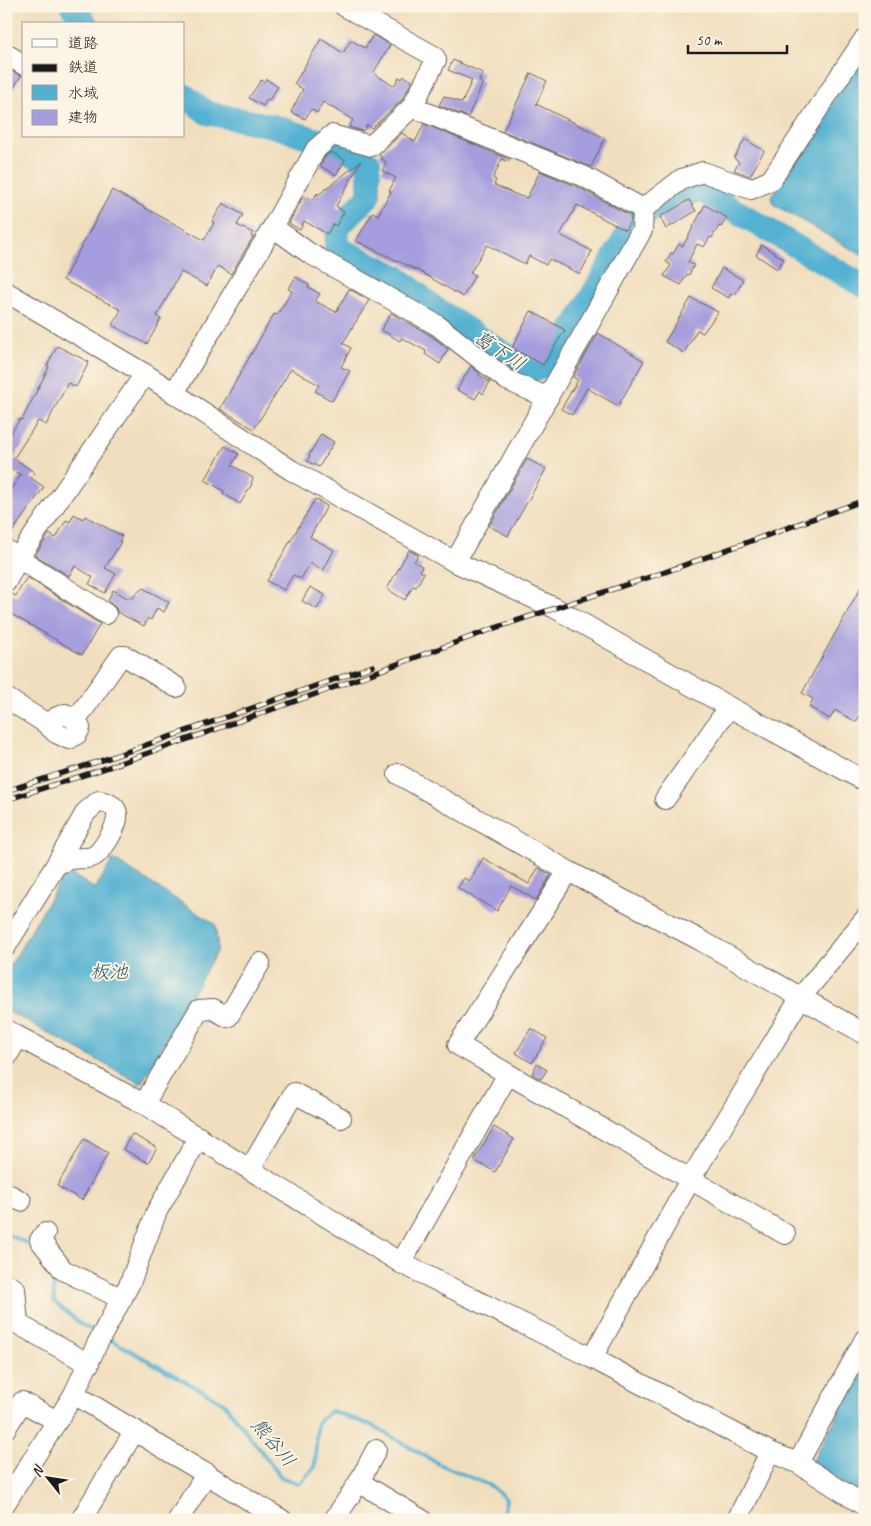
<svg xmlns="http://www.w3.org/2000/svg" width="871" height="1526" viewBox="0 0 871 1526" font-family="Caveat,'Klee One',sans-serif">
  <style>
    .water { fill: #52b1d1; stroke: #376676 }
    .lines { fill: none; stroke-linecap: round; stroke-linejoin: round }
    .stream { stroke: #52b1d1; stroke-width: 4 }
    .river { stroke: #52b1d1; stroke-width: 24 }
    .building { fill: #a59ddd }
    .minor-casing { stroke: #676055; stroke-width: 22 }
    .minor { stroke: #fff; stroke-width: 20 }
    .rail-casing { stroke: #1c1c1c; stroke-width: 5.5 }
    .rail { stroke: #fcf5e5; stroke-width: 4; stroke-dasharray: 11; stroke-linecap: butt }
    .labels { text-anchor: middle; stroke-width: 4; stroke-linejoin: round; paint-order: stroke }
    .water-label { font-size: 19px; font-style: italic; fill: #325864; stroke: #fcf5e5 }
  </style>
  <rect width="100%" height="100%" fill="#fcf5e5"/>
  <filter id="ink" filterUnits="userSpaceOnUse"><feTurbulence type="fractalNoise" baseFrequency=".02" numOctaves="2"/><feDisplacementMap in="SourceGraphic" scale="10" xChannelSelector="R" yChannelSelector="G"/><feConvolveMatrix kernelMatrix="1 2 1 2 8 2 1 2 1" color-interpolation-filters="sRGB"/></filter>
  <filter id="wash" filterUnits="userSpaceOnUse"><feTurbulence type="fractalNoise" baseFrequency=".0096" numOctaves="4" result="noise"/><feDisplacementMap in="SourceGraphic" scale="20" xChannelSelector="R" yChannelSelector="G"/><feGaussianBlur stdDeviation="1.12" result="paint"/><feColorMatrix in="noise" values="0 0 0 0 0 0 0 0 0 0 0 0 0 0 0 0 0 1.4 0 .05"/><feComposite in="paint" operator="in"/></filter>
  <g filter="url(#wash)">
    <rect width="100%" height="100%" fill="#f1debe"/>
    <g class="water">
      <polygon points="865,52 865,257 773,204 771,198"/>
      <polygon points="113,859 215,924 218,949 141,1084 6,1010 6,973 63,876 73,875 95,889"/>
      <polygon points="865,1365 865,1499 812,1462"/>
    </g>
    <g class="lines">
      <g class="stream">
        <polyline points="6,1234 36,1247"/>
        <polyline points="53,1270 54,1302 82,1325 97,1333"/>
        <polyline points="108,1338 224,1403 281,1477 299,1484 315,1467 317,1423 331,1411 371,1425 439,1464 491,1486 506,1499 502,1520"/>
      </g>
      <g class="river">
        <polyline points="72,6 86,24"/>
        <polyline points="184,95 207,113 273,126 346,149 369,163 369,196 337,228 336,247 396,276 435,308 531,371 554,362 633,224 676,191 704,192 865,287"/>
      </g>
    </g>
    <g id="blocks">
      <g class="building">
        <polygon points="373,35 390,45 374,72 376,75 394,86 399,77 402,79 404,76 412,81 402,100 372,128 367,125 363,131 349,127 353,120 323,102 317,113 311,109 305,119 291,112 303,89 294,84 321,39 343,53 351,40 365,48"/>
        <polygon points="453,60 483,73 479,81 483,83 468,117 439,105 444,96 462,103 472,80 448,70"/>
        <polygon points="9,70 21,76 6,100 6,74"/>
        <polygon points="531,73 547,81 536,104 605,138 591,167 503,131"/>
        <polygon points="266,79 278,87 269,100 267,99 263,106 249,98 261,80 264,82"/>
        <polygon points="424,124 509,159 508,162 502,159 493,178 496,180 494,185 522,197 523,196 527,198 540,171 578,187 631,216 631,220 625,230 577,205 560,235 592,251 580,274 549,259 546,265 529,256 525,264 487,245 470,273 475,275 463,297 419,271 356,241 373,212 378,215 391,192 389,191 396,178 382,171 386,163 379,155 402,133 415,142"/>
        <polygon points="745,139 764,151 750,176 734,170 739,162 734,158"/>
        <polygon points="331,152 345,160 336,175 320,166 325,157"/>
        <polygon points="361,161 336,206 344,212 336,226 333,224 327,234 304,221 300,230 289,223 303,197 307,199 308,197 313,200 317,193 318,195"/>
        <polygon points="112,190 204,240 214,223 212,222 223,203 243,215 237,225 253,233 251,236 253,237 231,274 218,266 207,286 181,272 157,316 161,319 147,344 112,325 121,310 63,280"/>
        <polygon points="689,200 696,211 666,229 660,217"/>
        <polygon points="705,205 727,218 721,227 719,226 712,238 710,237 704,247 697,244 688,262 694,265 689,275 687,274 681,285 664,276 671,265 666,262 671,253 673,254 679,244 683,246"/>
        <polygon points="762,245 784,259 777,269 756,255"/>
        <polygon points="722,268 743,280 735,295 731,293 729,298 711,288"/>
        <polygon points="296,277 309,285 308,287 320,294 315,301 336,312 349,289 369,300 343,343 351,348 341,367 350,371 332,401 315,391 319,385 291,369 254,429 220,409 274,314 277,315 292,291 288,289"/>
        <polygon points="691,298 718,312 703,333 697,330 684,353 665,342"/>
        <polygon points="531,311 565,330 543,365 512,348"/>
        <polygon points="391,313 430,335 448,349 440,364 425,354 426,351 402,338 400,341 381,330"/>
        <polygon points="598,333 644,361 618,406 587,388 572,415 561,409 578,380 573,377"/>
        <polygon points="57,346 89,362 76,387 68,383 46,425 38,421 14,458 35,473 31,478 44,487 8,538 6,538 6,496 21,475 8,468 6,470 6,441 20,419 22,420 49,367 47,366"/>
        <polygon points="471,366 480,374 479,375 490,382 483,394 480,391 475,399 457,390"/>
        <polygon points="321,434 334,442 319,467 307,461 310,456 309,455"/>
        <polygon points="225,446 239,454 232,465 253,478 251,483 252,484 240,504 223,493 224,491 205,480"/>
        <polygon points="527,459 546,469 508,536 489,526"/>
        <polygon points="315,499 327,506 310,537 334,550 323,571 310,563 301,579 293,575 284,590 267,581"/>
        <polygon points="74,514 83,519 85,516 122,536 119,541 121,542 105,568 116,574 105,593 89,584 93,577 75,566 69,576 35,555 49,534 56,538 66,520 70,522"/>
        <polygon points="409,550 418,555 414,562 422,566 420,571 424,573 416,587 413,586 405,600 387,589"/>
        <polygon points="27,577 100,624 82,655 6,611 6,594 10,593 16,596"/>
        <polygon points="865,580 865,707 856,722 835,710 830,719 809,707 813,699 802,693"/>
        <polygon points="310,587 325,595 317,609 302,601"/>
        <polygon points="143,588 169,602 164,612 157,608 151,620 148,618 144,626 117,612 116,608 108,601 113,590 129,599 130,597 133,598 137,592 138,592"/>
        <polygon points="483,858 529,884 538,868 551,875 536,900 511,886 497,911 458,888 464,878 470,881"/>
        <polygon points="531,1028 547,1038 532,1063 516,1053"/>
        <polygon points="537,1064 547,1070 541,1079 532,1074"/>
        <polygon points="494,1127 514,1139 495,1172 474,1160"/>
        <polygon points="132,1134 157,1148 148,1163 123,1149"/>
        <polygon points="84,1139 108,1153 82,1200 57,1186"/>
      </g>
    </g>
  </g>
  <g filter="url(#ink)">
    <use href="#blocks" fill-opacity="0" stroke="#676055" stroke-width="1"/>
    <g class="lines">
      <defs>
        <g id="minor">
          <polyline points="6,54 24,65"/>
          <polyline points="412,107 583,176 643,209"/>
          <polyline points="273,227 309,253 437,325 507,380 548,398"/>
          <polyline points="6,292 145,374 291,470 455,562 555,608 729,707 865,781"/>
          <polyline points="174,393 273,227 316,149 332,135 371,146 412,107 436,60 434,56 344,6"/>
          <polyline points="6,550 106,614"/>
          <polyline points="455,562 642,230 643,209 682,179 703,172 751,189 771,180 865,38"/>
          <polyline points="6,582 19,557 145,374"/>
          <polyline points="6,698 44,722"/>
          <polygon points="65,714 76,720 80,728 77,734 69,739 56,733 44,722 53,721 57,717"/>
          <polyline points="76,720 121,656 125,656 176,687"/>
          <polyline points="398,774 568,871 700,940 865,1034"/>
          <polyline points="665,799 729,707"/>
          <polyline points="568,871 458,1045 785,1234"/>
          <path d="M6,946l50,-81 30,-53 13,-11c25,4 20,20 10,37 -4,6 -9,15 -15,18 -7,4 -16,1 -24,3 -4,1 -9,4 -14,6"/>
          <polyline points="6,1030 144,1104 401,1263 592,1358 690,1180 801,997 865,919"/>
          <polyline points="6,1058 18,1037"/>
          <polyline points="144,1104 199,1010 213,1009 228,1017 260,963"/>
          <polyline points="250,1169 294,1093 341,1118"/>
          <polyline points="6,1193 21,1201"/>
          <polyline points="45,1233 40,1240 63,1270 122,1299"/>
          <polyline points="401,1263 508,1074"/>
          <polyline points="6,1284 15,1289 18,1324 89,1364"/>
          <polyline points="592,1358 770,1452"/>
          <polyline points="74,1394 282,1520"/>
          <polyline points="6,1428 22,1402 57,1421"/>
          <polyline points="798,1463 865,1506"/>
          <polyline points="359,1482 422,1520"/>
          <polyline points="6,1502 74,1394 97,1344 130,1283 157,1211 199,1137"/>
          <polyline points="81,1520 135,1430"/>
          <polyline points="178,1520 207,1473"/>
          <polyline points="334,1520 359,1482 376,1450"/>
          <polyline points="737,1520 770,1452 798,1463 865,1339"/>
        </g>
      </defs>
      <use href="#minor" class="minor-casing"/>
      <use href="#minor" class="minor"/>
      <defs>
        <g id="rail">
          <polyline points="6,791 103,760 373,666"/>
          <polyline points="6,800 103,769 327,690 495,628 665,572 865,500"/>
        </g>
      </defs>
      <use href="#rail" class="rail-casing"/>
      <use href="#rail" class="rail"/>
    </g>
  </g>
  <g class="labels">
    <g class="water-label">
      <text transform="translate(500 350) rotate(33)" y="7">葛下川</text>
      <text x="109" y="978">板池</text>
      <text transform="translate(274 1442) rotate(50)" y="7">熊谷川</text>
    </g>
  </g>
  <rect width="871" height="1526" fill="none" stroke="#fcf5e5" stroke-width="25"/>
  <rect x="22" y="22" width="162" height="115" fill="#fcf5e5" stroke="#a29e95"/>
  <rect x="32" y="39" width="25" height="8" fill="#ffffff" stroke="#a29e95"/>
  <text x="68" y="48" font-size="15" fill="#1c1c1c">道路</text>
  <rect x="32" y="64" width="25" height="8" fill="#1c1c1c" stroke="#a29e95"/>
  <text x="68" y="72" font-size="15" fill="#1c1c1c">鉄道</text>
  <rect x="32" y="85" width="25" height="15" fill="#52b1d1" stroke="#a29e95"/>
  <text x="68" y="98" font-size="15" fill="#1c1c1c">水域</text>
  <rect x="32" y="110" width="25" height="15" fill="#a59ddd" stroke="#a29e95"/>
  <text x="68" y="122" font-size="15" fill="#1c1c1c">建物</text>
  <g transform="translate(48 1478) rotate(300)" stroke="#fcf5e5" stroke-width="4" paint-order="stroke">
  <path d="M0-4L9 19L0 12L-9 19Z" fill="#1c1c1c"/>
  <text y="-8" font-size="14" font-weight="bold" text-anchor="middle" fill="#1c1c1c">N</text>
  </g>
  <path d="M688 45v8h99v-8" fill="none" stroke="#1c1c1c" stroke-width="2.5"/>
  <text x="696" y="45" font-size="15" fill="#1c1c1c" stroke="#fcf5e5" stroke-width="4" paint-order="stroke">50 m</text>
</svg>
